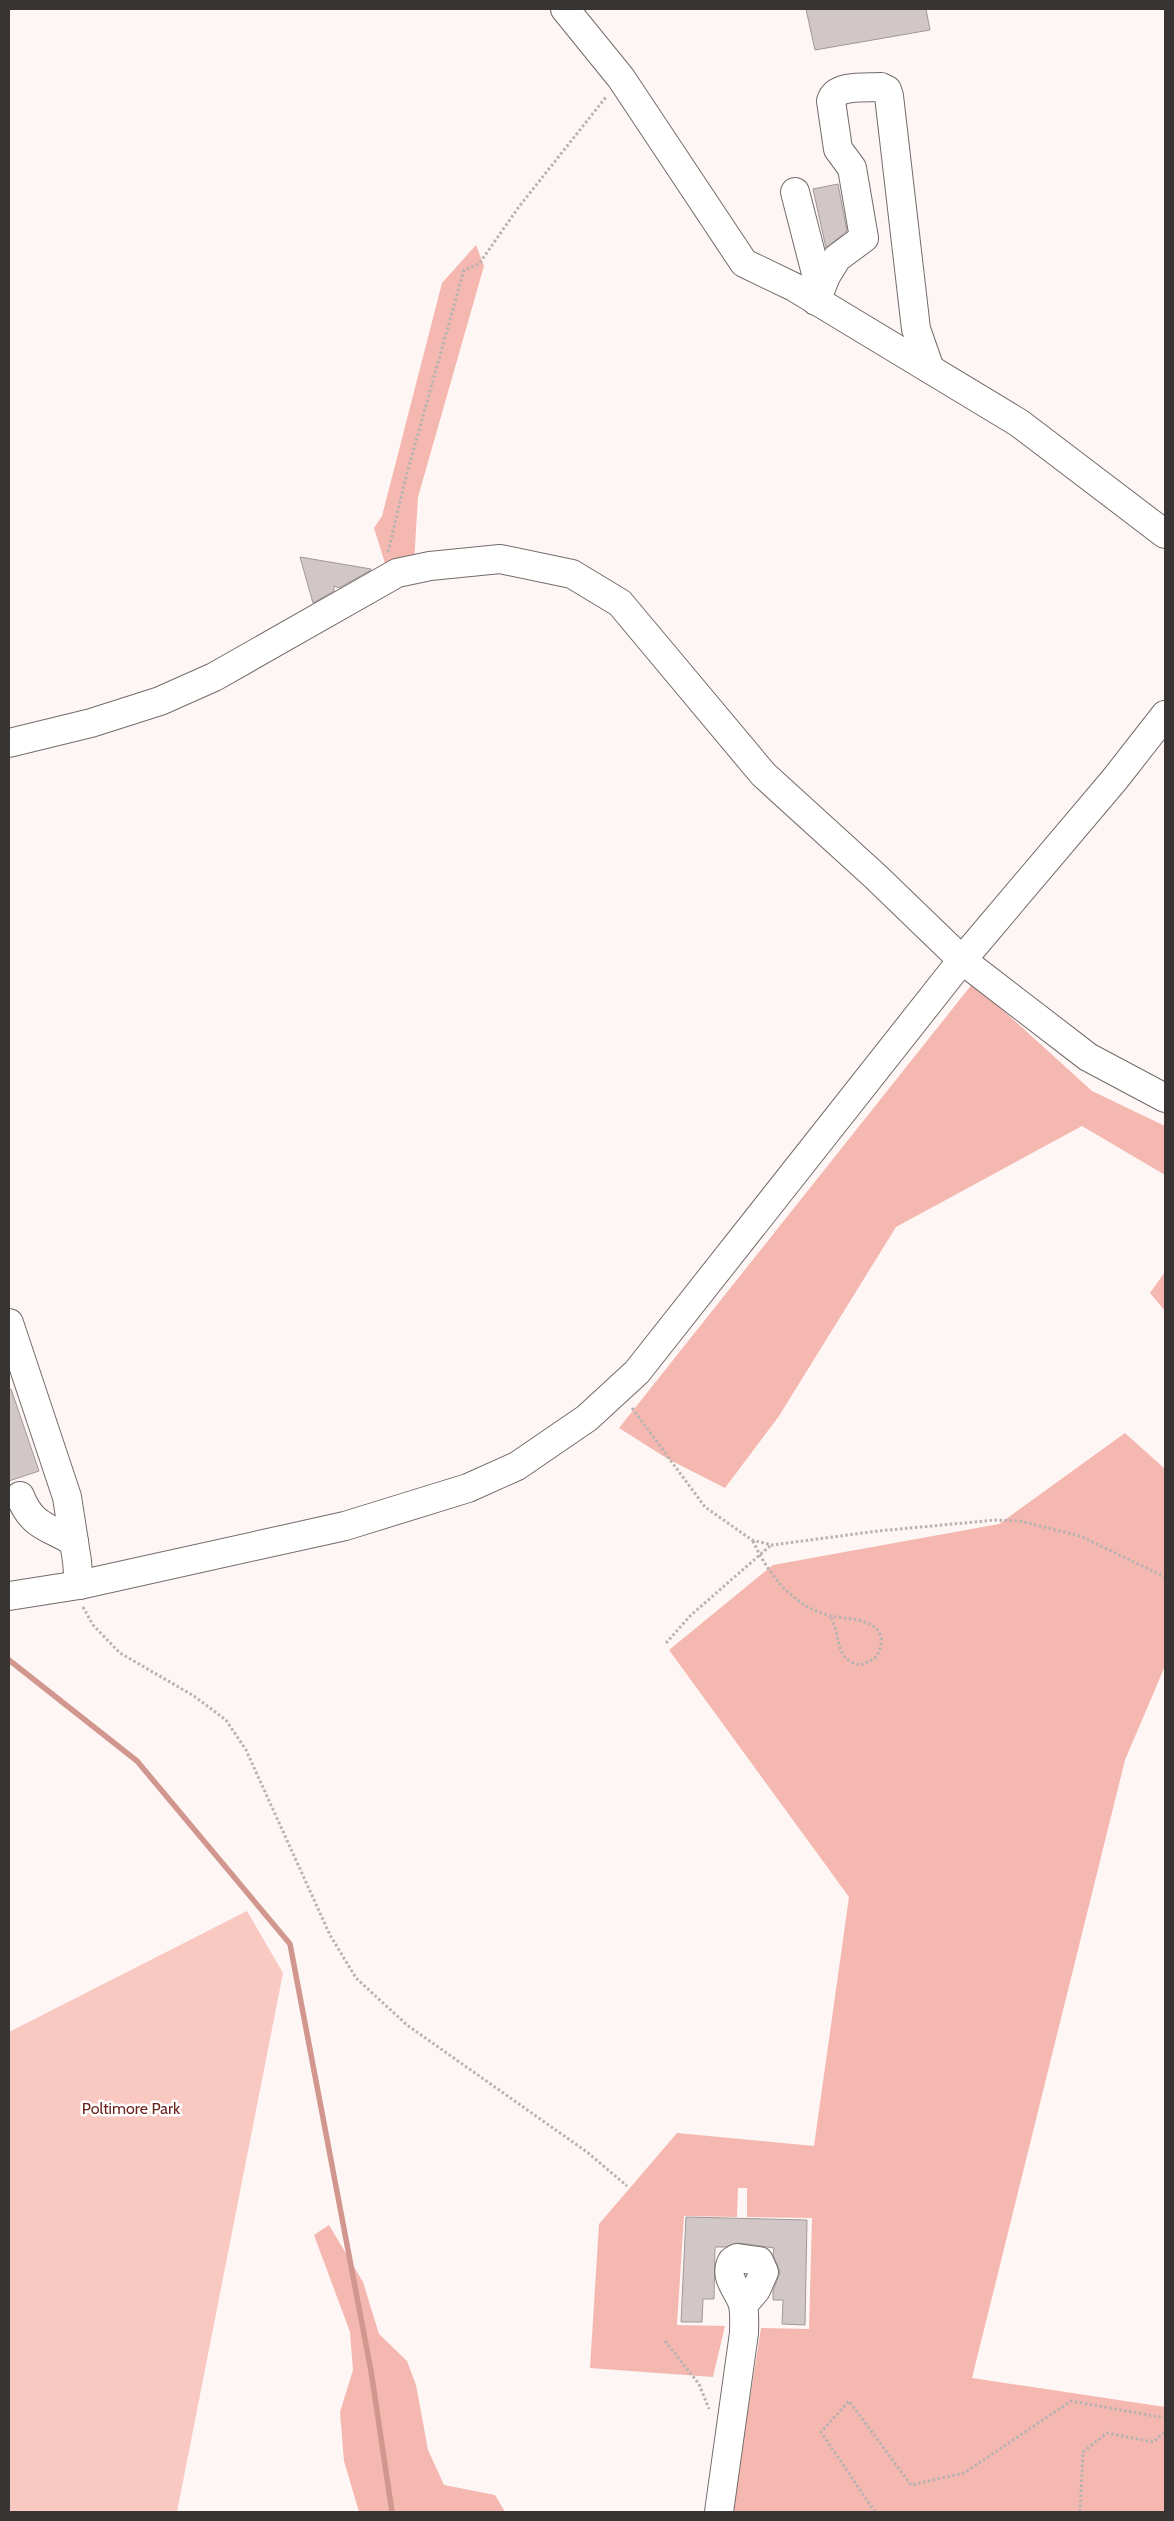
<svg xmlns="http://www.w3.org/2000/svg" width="1174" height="2521" viewBox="0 0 1174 2521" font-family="Cabin,sans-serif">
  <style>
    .green { fill: #f9c8c1 }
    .forest { fill: #f5b8b0 }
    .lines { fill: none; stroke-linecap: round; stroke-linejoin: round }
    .stream { stroke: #d1978e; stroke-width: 5.5 }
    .building { fill: #d0c7c6; stroke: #a09796 }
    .minor-casing { stroke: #736b69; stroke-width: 30 }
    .path { stroke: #b8b2b1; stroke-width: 3; stroke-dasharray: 2.5 2.5; stroke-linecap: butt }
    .minor { stroke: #fff; stroke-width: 28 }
    .labels { text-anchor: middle; stroke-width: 5; stroke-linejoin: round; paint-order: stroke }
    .park-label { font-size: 16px; fill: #6a241e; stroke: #fff }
  </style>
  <rect width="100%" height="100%" fill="#fef6f5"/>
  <polygon class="green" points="247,1911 283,1973 177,2512 9,2512 9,2032"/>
  <g class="forest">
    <polygon points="476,245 484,266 418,497 414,563 389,576 374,528 382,516 442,283"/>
    <polygon points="973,983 1092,1091 1165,1126 1165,1175 1082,1126 896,1227 779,1416 725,1488 668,1459 619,1428"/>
    <polygon points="1165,1272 1165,1311 1150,1293"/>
    <polygon points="1125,1433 1165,1469 1165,1666 1125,1760 972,2378 1165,2407 1165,2512 732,2512 761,2328 809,2329 812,2218 747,2217 747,2188 738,2188 737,2217 684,2216 677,2325 725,2326 713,2377 590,2368 599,2224 677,2133 814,2146 849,1897 669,1650 773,1565 999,1524"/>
    <polygon points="329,2225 363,2282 379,2334 407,2361 416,2385 428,2450 444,2485 495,2495 505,2512 359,2512 344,2461 340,2412 353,2370 350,2332 314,2235"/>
  </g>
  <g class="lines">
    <polyline class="stream" points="9,1660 137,1761 290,1944 371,2371 392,2512"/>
  </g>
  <g class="building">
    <polygon points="806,9 926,9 930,30 815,50"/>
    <polygon points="838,184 847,231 826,248 813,189"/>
    <polygon points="300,557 371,569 371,570 339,588 334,586 334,591 313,603"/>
    <polygon points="11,1389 39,1471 9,1481 9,1390"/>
    <polygon points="686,2217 807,2220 805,2325 782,2324 783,2300 773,2300 773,2291 780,2272 773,2255 774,2248 739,2243 725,2247 715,2247 714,2299 703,2299 702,2322 681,2322"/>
  </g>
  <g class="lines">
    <defs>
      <g id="minor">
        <polyline points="565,9 621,78 744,263 794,287 1019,423 1165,534"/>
        <polyline points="795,192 820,289"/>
        <path d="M816,301l10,-25 11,-18 27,-20 -12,-70 -14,-19 -7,-48c5,-17 35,-13 50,-14l6,3 2,6 27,233 14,40"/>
        <polyline points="9,743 91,723 160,701 214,677 397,573 430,566 500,559 572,574 620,603 763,774 875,876 962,960 1088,1057 1165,1098"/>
        <polyline points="9,1323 67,1497 77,1561 79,1585"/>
        <path d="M20,1496c12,31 28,30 54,46"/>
        <polyline points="9,1596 79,1585 345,1526 468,1488 517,1466 587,1418 637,1372 962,960 1115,779 1165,715"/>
        <path d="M719,2512l25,-179c0,-9 1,-19 -1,-28 -4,-15 -20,-27 -11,-44l5,-3 22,3 5,11 -8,18 -13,15"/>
      </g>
    </defs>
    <use href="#minor" class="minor-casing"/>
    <g class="path">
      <polyline points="388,552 407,473 464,270 479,264 518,208 606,97"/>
      <polyline points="632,1408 705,1507 752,1540 772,1545 878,1531 996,1520 1020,1521 1080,1536 1165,1577"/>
      <path d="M753,1541c15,33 40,66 78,75 13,3 31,2 42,10 12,8 10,23 1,33l-13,6c-28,-5 -19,-29 -31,-49"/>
      <polyline points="83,1607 93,1625 120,1653 194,1696 226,1720 246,1750 330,1935 356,1978 407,2025 587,2152 627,2186"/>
      <polyline points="666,1643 690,1616 771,1545"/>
      <polyline points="665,2341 699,2384 709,2409"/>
      <polyline points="875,2512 821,2432 849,2401 911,2485 964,2473 1071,2401 1165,2418"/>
      <polyline points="1080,2512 1083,2452 1107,2433 1153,2442 1165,2432"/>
    </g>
    <use href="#minor" class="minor"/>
  </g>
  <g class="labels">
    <g class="park-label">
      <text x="131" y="2114">Poltimore Park</text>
    </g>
  </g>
  <rect width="1174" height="2521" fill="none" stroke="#373433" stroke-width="20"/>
</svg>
